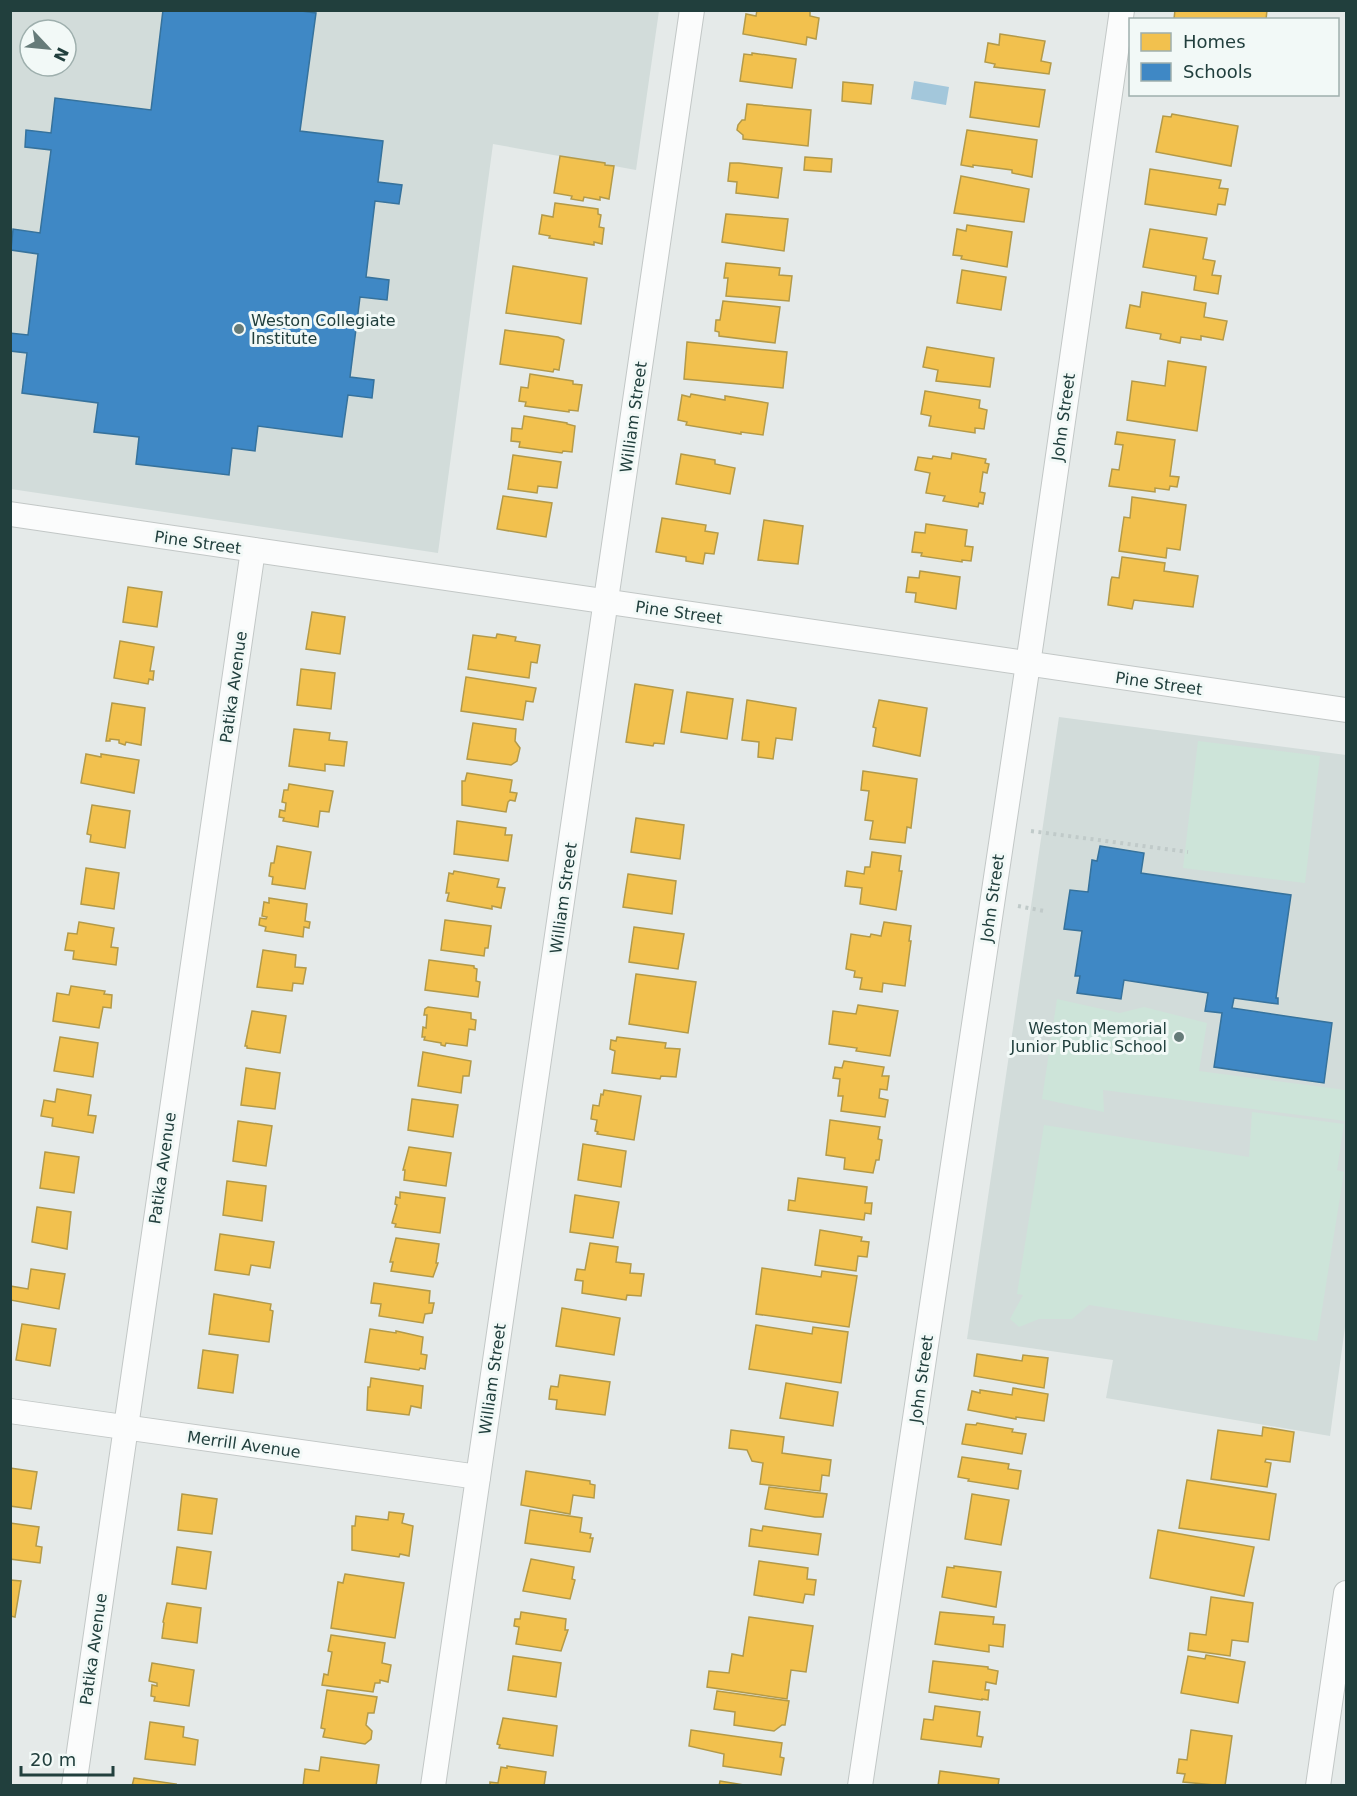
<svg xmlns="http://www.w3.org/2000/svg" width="1357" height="1796" viewBox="0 0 1357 1796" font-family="'DejaVu Sans',sans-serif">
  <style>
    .built { fill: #d2dcda; fill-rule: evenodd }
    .green { fill: #cde4d9 }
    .water { fill: #a3c7db }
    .homes { fill: #f2c14e; stroke: #b39a49; stroke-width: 1.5 }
    .schools { fill: #3f88c5; stroke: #36729c; stroke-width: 1.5 }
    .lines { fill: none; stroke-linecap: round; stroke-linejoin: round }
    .minor-casing { stroke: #c2c7c6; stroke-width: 26 }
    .path { stroke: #c0cac9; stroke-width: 4; stroke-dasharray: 3 4.5; stroke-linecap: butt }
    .minor { stroke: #fbfcfc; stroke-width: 24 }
    .poi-dot { fill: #667b79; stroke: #f2f9f7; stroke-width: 2 }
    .labels { text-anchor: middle; stroke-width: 6; stroke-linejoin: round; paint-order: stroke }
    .poi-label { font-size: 16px; fill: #213f3d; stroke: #f2f9f7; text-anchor: start }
    .street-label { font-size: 16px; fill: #213f3d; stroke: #f2f9f7 }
  </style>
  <rect width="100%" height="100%" fill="#e5eae9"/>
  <g class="built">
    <path d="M10,11h649l-23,159 -143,-26 -55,409 -427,-64zM30,30h36v36h-36z"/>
    <polygon points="1059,717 1346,755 1346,1320 1330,1436 1106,1398 1113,1360 967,1339"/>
  </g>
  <g class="green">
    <polygon points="1198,741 1320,756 1305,883 1183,868"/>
    <polygon points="1057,999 1120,1013 1144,1007 1207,1023 1199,1071 1346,1090 1346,1121 1103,1090 1104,1112 1042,1099"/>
    <polygon points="1252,1112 1344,1124 1337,1170 1344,1172 1317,1341 1089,1305 1072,1319 1039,1319 1019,1327 1010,1319 1023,1295 1017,1294 1044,1125 1249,1157"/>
  </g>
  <polygon class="water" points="914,81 949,87 946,105 911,99"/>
  <g class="homes">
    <polygon points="757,10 810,10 810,16 819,18 816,39 807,37 806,45 743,34 746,14 756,16"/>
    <polygon points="1175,10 1267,10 1266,20 1180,20 1174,19"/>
    <polygon points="1000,34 1045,41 1041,61 1051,63 1049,74 994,67 995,64 985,62 988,43 999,45"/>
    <polygon points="752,53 796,59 792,88 740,81 744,54 752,55"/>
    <polygon points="843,82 873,85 871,104 842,101"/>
    <polygon points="975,82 1045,90 1039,127 970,117"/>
    <polygon points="747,104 811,110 808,146 743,139 743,135 737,130 738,125 742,120 745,120"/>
    <polygon points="1172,114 1238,126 1231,166 1156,152 1163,116 1171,117"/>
    <polygon points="967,130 1037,140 1032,177 1012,173 1012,170 973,165 973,167 961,165"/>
    <polygon points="560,156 605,163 605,165 614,166 609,199 600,197 600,200 584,197 583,201 571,199 572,196 554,193"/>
    <polygon points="805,157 832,159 831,172 804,170"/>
    <polygon points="730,163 739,163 782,168 778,198 736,193 737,182 728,181"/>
    <polygon points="1150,169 1221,180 1219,188 1228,189 1225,205 1218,204 1216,215 1145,204"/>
    <polygon points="961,176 1029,189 1024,222 954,213"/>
    <polygon points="555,203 598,209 598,214 601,215 599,227 604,228 602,244 594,242 594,245 549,238 550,236 539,234 542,215 553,217"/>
    <polygon points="726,214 788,219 784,251 722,242"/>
    <polygon points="967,225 1012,232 1007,267 961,259 962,256 953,255 957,229 966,231"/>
    <polygon points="1150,229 1207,238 1203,259 1215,261 1212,275 1221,276 1218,294 1194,290 1196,276 1143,267"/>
    <polygon points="726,263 780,268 779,275 792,276 789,301 726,296 728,278 724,278"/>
    <polygon points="513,266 587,278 581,324 506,313"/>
    <polygon points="962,270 1006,277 1001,310 957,303"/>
    <polygon points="1142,292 1206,303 1204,317 1227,321 1223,340 1201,336 1201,340 1181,337 1180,343 1160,339 1161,334 1126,328 1130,305 1140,307"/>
    <polygon points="723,301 780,307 775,343 719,336 719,332 715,331 716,320 720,320"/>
    <polygon points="505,330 558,337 564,340 559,370 554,369 553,372 500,364"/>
    <polygon points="687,342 787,352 783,388 684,379"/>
    <polygon points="927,347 994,358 990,387 936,381 938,370 923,367"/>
    <polygon points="1168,361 1206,367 1197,431 1127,420 1132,381 1165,386"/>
    <polygon points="530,374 573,381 573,384 582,385 578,411 569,410 569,412 525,406 526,402 519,401 521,387 528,388"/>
    <polygon points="925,391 980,400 979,408 987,410 984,429 975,428 975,433 929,426 931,416 921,414"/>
    <polygon points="691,394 725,400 725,396 768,403 763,435 741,432 741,434 686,425 687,422 678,420 682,395 690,397"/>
    <polygon points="524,416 567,423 567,424 575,426 572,452 563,451 562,453 519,447 520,442 511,441 512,428 522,429"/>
    <polygon points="1117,432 1175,440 1170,476 1179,477 1177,487 1170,486 1169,490 1155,488 1155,492 1109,486 1112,469 1119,470 1123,445 1115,444"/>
    <polygon points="952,453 986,459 985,463 989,464 987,473 983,472 980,492 985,493 983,504 979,503 978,507 943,501 945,496 926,493 930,473 915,470 918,457 932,459 933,456 951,459"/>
    <polygon points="681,454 715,460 715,464 735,468 730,494 676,484"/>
    <polygon points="513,455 561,462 557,488 538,486 537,493 508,489"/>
    <polygon points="503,496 552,503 546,537 497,529"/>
    <polygon points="1132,497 1186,505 1180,550 1167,548 1166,558 1119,551 1124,517 1130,518"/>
    <polygon points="662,518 706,525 705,531 718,533 714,554 705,553 703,564 686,561 686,557 656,552"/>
    <polygon points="764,520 803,526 798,564 758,560"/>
    <polygon points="926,524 967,530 965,546 973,547 971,561 962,560 962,562 921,556 922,553 912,552 915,532 925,533"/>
    <polygon points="1122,557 1165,563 1164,571 1198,576 1193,607 1134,600 1132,609 1108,605 1111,580 1112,577 1119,578"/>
    <polygon points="920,571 960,577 956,609 915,602 916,593 906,592 908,577 919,578"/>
    <polygon points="128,587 162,592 157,627 123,622"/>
    <polygon points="312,612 345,617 340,654 306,649"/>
    <polygon points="497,634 516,637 515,641 540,645 537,663 531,662 529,678 468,669 473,635 496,638"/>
    <polygon points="120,641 154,647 150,671 154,671 153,680 149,679 148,684 114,678"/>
    <polygon points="301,669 335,673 331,709 297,705"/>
    <polygon points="466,677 536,688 533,702 526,701 523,720 461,711"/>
    <polygon points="635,684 673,690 664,744 654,743 653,746 626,742"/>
    <polygon points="687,692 733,699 727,739 681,732"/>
    <polygon points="747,700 796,708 792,740 776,738 773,759 758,757 759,742 742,740"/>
    <polygon points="879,700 927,708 920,756 873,746 876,728 873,727"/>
    <polygon points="112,703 145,708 141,745 126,742 125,745 119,743 119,740 110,739 110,741 106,741"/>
    <polygon points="473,723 516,729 515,741 520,748 517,761 511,765 467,759"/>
    <polygon points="294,729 330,733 329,740 347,742 344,766 325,764 325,771 289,766"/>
    <polygon points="86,754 101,757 101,754 139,760 134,793 81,783"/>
    <polygon points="863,771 917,779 911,828 907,827 905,843 870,839 873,821 865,820 869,791 861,790"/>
    <polygon points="467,773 512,780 510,792 517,793 515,801 510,800 508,802 506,812 462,805 462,781 465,781"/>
    <polygon points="289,784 333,791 329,812 320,811 318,827 283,821 284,818 279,817 280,810 285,811 286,803 282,802 284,790 288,790"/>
    <polygon points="92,805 130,811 125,848 90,842 91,835 87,834"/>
    <polygon points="636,818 684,825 680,859 631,852"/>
    <polygon points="457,821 506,828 505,835 512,835 508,861 454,854"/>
    <polygon points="277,846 311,852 305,889 272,884 273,877 269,876 271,863 274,863"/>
    <polygon points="872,852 901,856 899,871 902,871 896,910 860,904 862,888 845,886 847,871 864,874 865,867 870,867"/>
    <polygon points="86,868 119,873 114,909 81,904"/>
    <polygon points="454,871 499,879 497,887 505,888 501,908 492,906 492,909 447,901 449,893 446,893 449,873 453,874"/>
    <polygon points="628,874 676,881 672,914 623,907"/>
    <polygon points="269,898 307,904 305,921 310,922 309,928 304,927 303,937 265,931 266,927 259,925 260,918 266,919 267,917 262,916 264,902 269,903"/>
    <polygon points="445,920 491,926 488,948 485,948 484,956 441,950"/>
    <polygon points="79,922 114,928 111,947 118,948 116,965 73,959 74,951 65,950 68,933 77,934"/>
    <polygon points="884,922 911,926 909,941 911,941 905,986 883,983 882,992 860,989 862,978 854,977 855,971 846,969 851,934 870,937 871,934 881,936"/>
    <polygon points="634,927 684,934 678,969 629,962"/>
    <polygon points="263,950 296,955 295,967 306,968 303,984 293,983 292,991 257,987"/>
    <polygon points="429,960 474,966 474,968 477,969 476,981 480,982 478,997 425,990"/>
    <polygon points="636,974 696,982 688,1033 629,1024"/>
    <polygon points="71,986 105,991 104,994 112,995 111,1008 103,1007 99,1028 53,1021 57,993 69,995"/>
    <polygon points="858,1005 898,1011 890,1056 856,1051 857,1048 829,1044 833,1011 856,1014"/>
    <polygon points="428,1007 471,1013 471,1019 476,1020 475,1030 469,1029 467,1046 446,1043 445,1046 441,1045 441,1043 424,1040 425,1037 422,1037 423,1027 426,1028 427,1015 424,1015 425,1009"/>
    <polygon points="252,1011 286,1016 280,1053 247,1048 247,1046 245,1046"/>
    <polygon points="60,1037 98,1043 93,1077 54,1071"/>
    <polygon points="617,1037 666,1043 665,1048 680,1049 676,1077 661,1076 660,1079 612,1073 615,1051 610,1049 611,1040 616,1041"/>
    <polygon points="423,1052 471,1061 469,1076 463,1076 461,1093 418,1086"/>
    <polygon points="844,1061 884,1067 882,1076 889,1076 887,1090 880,1089 879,1098 888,1100 885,1117 841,1111 843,1096 838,1096 840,1079 833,1078 835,1067 842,1068"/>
    <polygon points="246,1068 280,1073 275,1109 241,1105"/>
    <polygon points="57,1089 91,1095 88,1115 96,1116 93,1133 52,1126 53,1118 41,1116 44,1100 55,1102"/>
    <polygon points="604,1090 641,1096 634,1140 597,1134 598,1132 595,1131 597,1120 591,1119 593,1105 599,1106 601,1094 603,1095"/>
    <polygon points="412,1099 458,1105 453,1137 408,1130"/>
    <polygon points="830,1120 880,1127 878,1139 882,1140 879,1160 876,1160 873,1173 844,1169 845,1158 826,1155"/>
    <polygon points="238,1121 272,1126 266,1166 233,1161"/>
    <polygon points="583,1144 626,1151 621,1187 578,1180"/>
    <polygon points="409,1147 451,1153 446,1186 404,1180 405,1170 403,1170"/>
    <polygon points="45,1152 79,1157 74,1193 40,1188"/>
    <polygon points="798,1178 867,1187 865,1203 872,1203 871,1214 865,1213 864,1220 788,1210 789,1200 795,1201"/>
    <polygon points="227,1181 266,1186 262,1221 223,1215"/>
    <polygon points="400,1192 445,1198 440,1233 395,1227 396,1224 392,1223 397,1205 395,1204 396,1197 400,1198"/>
    <polygon points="575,1195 619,1202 613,1238 570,1232"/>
    <polygon points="37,1207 71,1212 67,1249 32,1242"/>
    <polygon points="820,1230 862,1237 861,1241 869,1242 867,1257 858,1256 856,1271 815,1265"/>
    <polygon points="220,1234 274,1242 270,1268 251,1265 249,1275 215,1270"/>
    <polygon points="396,1238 439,1244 436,1263 438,1263 433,1277 391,1271 393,1262 390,1262"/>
    <polygon points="590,1243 618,1247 616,1262 631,1264 630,1273 644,1274 641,1296 627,1295 626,1300 582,1293 583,1281 575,1280 577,1269 585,1270"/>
    <polygon points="762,1268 821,1277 822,1271 857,1276 849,1327 756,1314"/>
    <polygon points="31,1269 65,1274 59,1309 10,1300 10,1286 28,1289"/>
    <polygon points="374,1283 430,1291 429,1303 434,1303 432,1313 425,1314 423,1323 379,1316 381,1304 371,1303"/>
    <polygon points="214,1294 271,1304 270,1310 273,1311 269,1342 209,1334"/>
    <polygon points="562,1308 620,1318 614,1355 556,1346"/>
    <polygon points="22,1324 56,1329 50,1366 16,1360"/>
    <polygon points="756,1325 812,1334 813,1327 848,1332 841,1383 749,1369"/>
    <polygon points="370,1329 396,1333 396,1331 423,1337 421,1354 427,1355 425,1369 420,1368 419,1370 365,1362"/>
    <polygon points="203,1350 238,1355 233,1393 198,1388"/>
    <polygon points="977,1354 1022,1361 1023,1355 1048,1358 1044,1388 974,1376"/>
    <polygon points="560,1375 610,1382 605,1415 556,1409 557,1400 549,1399 550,1390 551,1386 558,1387"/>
    <polygon points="371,1378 423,1386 421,1408 411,1406 409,1415 367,1410 368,1387 370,1387"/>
    <polygon points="786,1383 838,1392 833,1426 780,1418"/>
    <polygon points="1013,1388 1048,1394 1044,1421 1016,1417 1016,1419 968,1410 972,1391 980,1393 980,1390 1012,1395"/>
    <polygon points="977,1423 1013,1429 1012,1432 1026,1434 1022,1454 962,1444 966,1424 976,1425"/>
    <polygon points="1263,1427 1294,1432 1290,1462 1266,1459 1265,1462 1271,1463 1267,1487 1211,1479 1218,1430 1262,1436"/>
    <polygon points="731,1430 784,1437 782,1453 831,1460 829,1476 822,1475 820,1491 760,1484 763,1463 752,1461 747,1450 729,1448"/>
    <polygon points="962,1457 1009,1464 1008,1469 1021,1471 1018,1489 968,1481 969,1479 958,1477"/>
    <polygon points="10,1468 37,1472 31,1509 10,1506"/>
    <polygon points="526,1471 590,1481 590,1484 595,1485 594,1498 573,1495 570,1514 521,1505"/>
    <polygon points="1187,1480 1276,1494 1269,1540 1179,1528"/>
    <polygon points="769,1487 827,1494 823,1517 815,1517 765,1509"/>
    <polygon points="182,1494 217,1499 212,1534 178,1530"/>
    <polygon points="972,1494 1009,1500 1001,1545 965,1539"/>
    <polygon points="530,1510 582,1518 580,1532 591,1534 590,1538 593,1538 590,1552 525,1543"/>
    <polygon points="389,1512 404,1514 402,1523 413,1526 409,1556 400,1554 399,1557 352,1550 352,1526 355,1526 356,1516 388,1520"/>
    <polygon points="10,1523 39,1527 36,1546 42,1547 40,1563 10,1559"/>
    <polygon points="763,1526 821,1534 818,1555 749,1546 751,1529 762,1531"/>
    <polygon points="1158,1530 1254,1547 1244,1596 1150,1578"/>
    <polygon points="177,1547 211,1552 206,1589 172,1584"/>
    <polygon points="531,1559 574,1567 572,1579 575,1580 570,1599 523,1591"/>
    <polygon points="759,1561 808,1568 807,1579 816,1580 814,1595 805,1594 803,1603 754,1595"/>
    <polygon points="954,1566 1001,1572 996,1607 942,1597 947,1567 954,1568"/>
    <polygon points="345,1574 404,1583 395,1638 331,1628 338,1582 343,1583"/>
    <polygon points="10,1580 21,1581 15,1617 10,1616"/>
    <polygon points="1211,1597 1253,1603 1248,1642 1232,1640 1230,1656 1188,1650 1190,1633 1206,1635"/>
    <polygon points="167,1603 201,1608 197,1643 162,1638 164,1623 163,1622"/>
    <polygon points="521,1612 566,1619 565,1630 568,1630 561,1651 516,1644 519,1627 514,1626 515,1619 520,1619"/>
    <polygon points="940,1612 994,1617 993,1624 1005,1625 1003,1647 989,1645 989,1652 935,1644"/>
    <polygon points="749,1617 813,1626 806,1672 791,1670 787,1699 707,1687 709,1671 729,1673 732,1654 743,1656"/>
    <polygon points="331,1635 385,1643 382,1663 391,1665 388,1682 380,1680 380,1683 375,1683 373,1692 322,1685 324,1674 328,1675 332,1652 328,1651"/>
    <polygon points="1206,1655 1245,1662 1238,1703 1181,1693 1188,1656 1205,1659"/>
    <polygon points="513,1656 561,1663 556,1697 508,1690"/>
    <polygon points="933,1661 988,1667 988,1669 998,1671 996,1684 986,1682 985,1690 989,1690 988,1700 982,1699 982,1700 929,1692"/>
    <polygon points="152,1663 194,1670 189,1706 154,1701 155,1697 151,1696 152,1685 157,1686 157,1683 149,1681"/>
    <polygon points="327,1690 377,1697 374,1713 368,1713 366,1725 372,1731 371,1739 365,1744 323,1737 325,1729 321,1728"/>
    <polygon points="717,1691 789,1701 785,1725 782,1725 774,1731 734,1725 735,1712 714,1709"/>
    <polygon points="935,1706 980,1712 977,1736 983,1737 981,1747 921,1739 924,1719 933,1720"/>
    <polygon points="503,1718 557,1726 553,1756 499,1748 500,1745 497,1744"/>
    <polygon points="150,1722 184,1727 183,1737 198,1740 195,1765 145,1759"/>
    <polygon points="691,1730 782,1743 780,1757 784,1758 781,1775 723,1766 724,1754 689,1746"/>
    <polygon points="1191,1730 1232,1736 1225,1786 1183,1782 1185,1774 1177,1773 1179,1759 1187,1760"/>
    <polygon points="321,1757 379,1765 376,1786 303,1786 305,1769 319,1771"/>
    <polygon points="507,1766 546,1772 544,1786 490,1786 490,1782 498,1783 501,1767 507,1768"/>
    <polygon points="940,1771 999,1779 998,1786 938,1786"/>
    <polygon points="134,1778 176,1784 175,1786 132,1786"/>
    <polygon points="720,1781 750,1786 719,1786"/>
  </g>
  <g class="schools">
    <polygon points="163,10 294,10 316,13 300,131 383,141 378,182 402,185 399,204 375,201 366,277 389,280 387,300 360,297 350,377 374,380 372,398 348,395 342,437 258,426 255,451 232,448 229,475 136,464 139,437 94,432 98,403 22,393 27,353 10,351 10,333 28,335 38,254 11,250 13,229 40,233 51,150 25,147 26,130 51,133 55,98 151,110"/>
    <polygon points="1100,846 1144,853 1141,873 1291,895 1276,998 1278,998 1278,1004 1234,998 1232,1008 1332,1023 1324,1083 1214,1067 1222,1013 1205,1011 1208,993 1124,980 1121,999 1077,993 1080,976 1075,976 1082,931 1064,929 1070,890 1088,892 1092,860 1097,861"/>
  </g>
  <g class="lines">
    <defs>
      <g id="minor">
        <polyline points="10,514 1346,710"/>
        <polyline points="10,1411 478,1477"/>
        <polyline points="74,1786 253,550"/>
        <polyline points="433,1786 692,10"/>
        <polyline points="860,1786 1032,637 1122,10"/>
        <polyline points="1318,1786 1346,1593"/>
      </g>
    </defs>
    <use href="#minor" class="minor-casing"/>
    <g class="path">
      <polyline points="1031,831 1188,852"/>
      <polyline points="1018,906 1044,911"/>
    </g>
    <use href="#minor" class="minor"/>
  </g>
  <g class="poi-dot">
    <circle cx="239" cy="329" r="6"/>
    <circle cx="1179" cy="1037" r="6"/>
  </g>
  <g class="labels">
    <g class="poi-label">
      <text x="251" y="326">Weston Collegiate<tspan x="251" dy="18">Institute</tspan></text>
      <text x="1167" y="1034" text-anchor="end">Weston Memorial<tspan x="1167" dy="18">Junior Public School</tspan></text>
    </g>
    <g class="street-label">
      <text transform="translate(633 417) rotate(-82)" y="6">William Street</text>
      <text transform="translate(1063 417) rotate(-82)" y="6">John Street</text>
      <text transform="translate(198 542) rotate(8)" y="6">Pine Street</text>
      <text transform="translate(679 612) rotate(8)" y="6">Pine Street</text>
      <text transform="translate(1159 683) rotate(8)" y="6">Pine Street</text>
      <text transform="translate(233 687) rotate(-82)" y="6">Patika Avenue</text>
      <text transform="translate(563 898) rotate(-82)" y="6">William Street</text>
      <text transform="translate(992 898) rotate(-82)" y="6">John Street</text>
      <text transform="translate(162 1168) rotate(-82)" y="6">Patika Avenue</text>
      <text transform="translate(492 1379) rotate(-82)" y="6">William Street</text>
      <text transform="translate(921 1379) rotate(-82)" y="6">John Street</text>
      <text transform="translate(244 1444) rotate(8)" y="6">Merrill Avenue</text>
      <text transform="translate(93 1649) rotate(-82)" y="6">Patika Avenue</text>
    </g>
  </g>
  <rect width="1357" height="1796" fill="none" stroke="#213f3d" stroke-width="24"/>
  <rect x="1129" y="18" width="210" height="78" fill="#f2f9f7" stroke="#9eafad" stroke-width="1.5"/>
  <rect x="1141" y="33" width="30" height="18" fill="#f2c14e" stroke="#9eafad" stroke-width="1.5"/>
  <text x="1183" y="48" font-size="18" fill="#213f3d">Homes</text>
  <rect x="1141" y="63" width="30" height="18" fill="#3f88c5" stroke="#9eafad" stroke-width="1.5"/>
  <text x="1183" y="78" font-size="18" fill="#213f3d">Schools</text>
  <g transform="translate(48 48) rotate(116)"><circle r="28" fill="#f2f9f7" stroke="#9eafad" stroke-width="1.5"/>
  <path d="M0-4.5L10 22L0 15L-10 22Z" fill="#667b79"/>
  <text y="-9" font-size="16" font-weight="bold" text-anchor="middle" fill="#213f3d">N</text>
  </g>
  <path d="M21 1766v9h92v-9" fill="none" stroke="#213f3d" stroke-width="3"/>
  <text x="30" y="1766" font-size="18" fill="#213f3d" stroke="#f2f9f7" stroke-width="4.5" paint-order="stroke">20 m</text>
</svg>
